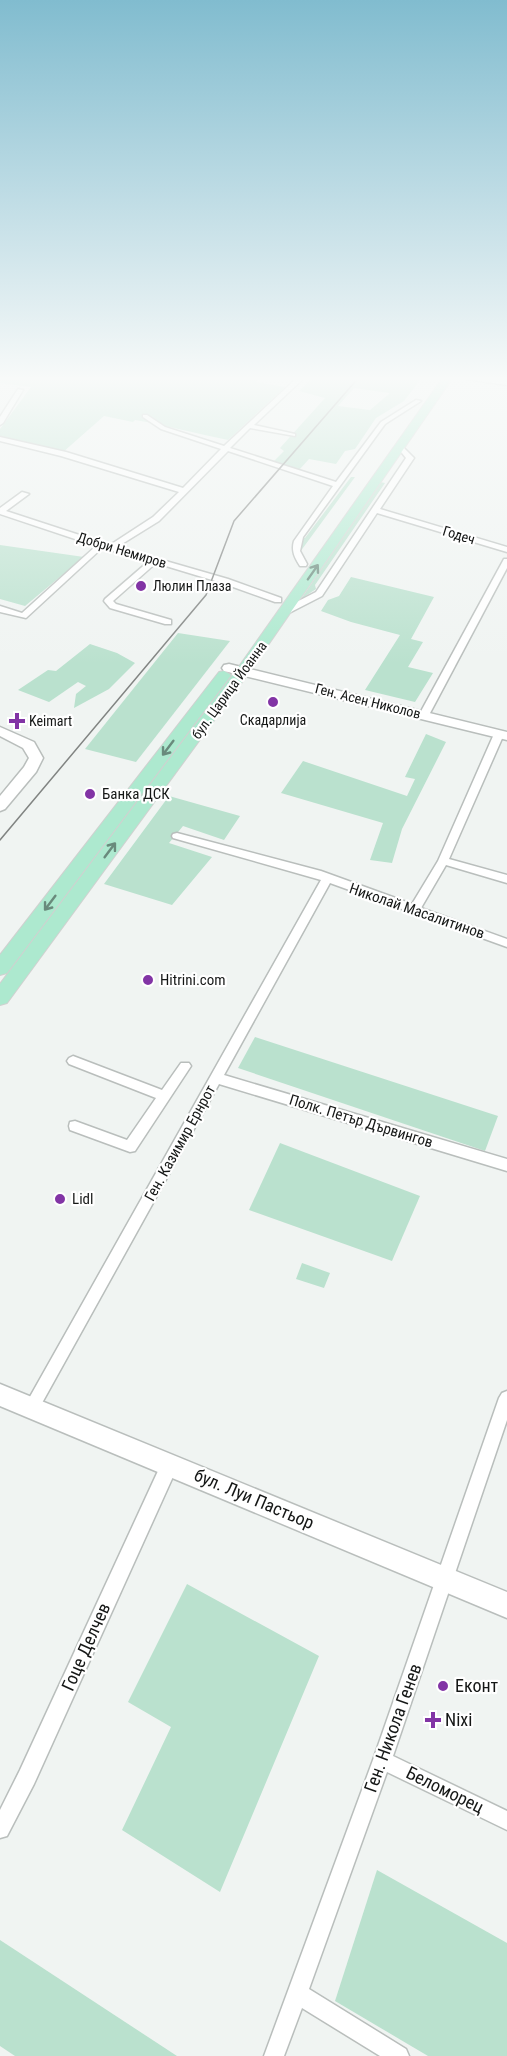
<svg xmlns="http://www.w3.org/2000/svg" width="507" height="2056" viewBox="0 0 507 2056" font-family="'Roboto Condensed',sans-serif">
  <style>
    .green { fill: #bae1ce; fill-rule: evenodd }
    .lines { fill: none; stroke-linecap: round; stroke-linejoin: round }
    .street-casing { stroke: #b9bebc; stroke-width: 3 }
    .secondary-casing { stroke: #b9bebc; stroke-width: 3 }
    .primary-casing { stroke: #d0d1d0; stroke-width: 2 }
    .street { fill: #fff; fill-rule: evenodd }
    .secondary { fill: #fff; fill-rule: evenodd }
    .primary { fill: #ade9cf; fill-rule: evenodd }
    .tram { stroke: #818482; stroke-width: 1.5 }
    .oneway { stroke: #698a7c }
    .poi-dot { fill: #8234a5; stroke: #fff; stroke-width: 2 }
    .labels { text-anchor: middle; stroke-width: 4.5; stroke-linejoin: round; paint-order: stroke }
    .far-street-label { font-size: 14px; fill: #151716; stroke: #fff }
    .far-poi-label { font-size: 14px; fill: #151716; stroke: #fff; text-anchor: start }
    .poi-label { font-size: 15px; fill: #151716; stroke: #fff; text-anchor: start }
    .street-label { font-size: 15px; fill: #151716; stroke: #fff }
    .near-street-label { font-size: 18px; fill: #151716; stroke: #fff }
    .near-poi-label { font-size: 18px; fill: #151716; stroke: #fff; text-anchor: start }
  </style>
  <rect width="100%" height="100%" fill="#f0f4f2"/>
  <g class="green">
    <path d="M0,376h261l-5,6 29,5 -57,53c-31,-6 -62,-15 -93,-20l-2,2 -29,-6 -42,37 -62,-15v-9l31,-42 -31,-4z"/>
    <path d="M315,376h81l24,4 -16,21 -28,17 -21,31 -10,2 -9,13 -27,-5 -10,11 -25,-9 10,-10 -4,-3 45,-50 -26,-7zM354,388l35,5v1l-19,16 -32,-4z"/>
    <polygon points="351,477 355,477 300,552 301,538 305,538"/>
    <polygon points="380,482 385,483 315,585 316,589 301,599"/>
    <polygon points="0,545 84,557 25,606 0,599"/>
    <polygon points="351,577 434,597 411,639 423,642 408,667 433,673 415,702 365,690 400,635 351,622 321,611 328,600 339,596"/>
    <polygon points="178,633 230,641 136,762 85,749"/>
    <polygon points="90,644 117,653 135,663 109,689 74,708 76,694 86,686 78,682 49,702 18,690 48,670 56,671"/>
    <polygon points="426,734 446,742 402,829 392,863 370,860 383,823 281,793 303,761 407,796 415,779 405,777"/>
    <polygon points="169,796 240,816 224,840 183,826 169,843 212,857 172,905 104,884"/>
    <polygon points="255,1037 498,1116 485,1151 238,1068"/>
    <polygon points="280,1143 420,1196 392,1261 249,1210"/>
    <polygon points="302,1263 330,1273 324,1288 296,1279"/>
    <polygon points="187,1584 319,1656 220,1892 122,1830 171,1727 128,1702"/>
    <polygon points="377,1870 507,1943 507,2056 428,2056 335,2001"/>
    <polygon points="0,1940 177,2056 15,2056 0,2046"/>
  </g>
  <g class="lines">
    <defs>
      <g id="street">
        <path d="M299,376h7l-52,49 41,9v2l-45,-8 -20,20 106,34 45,-60 35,-22 5,1 -36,23 -82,113 -3,14 7,13 -1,2h-6c-5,-8 -9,-15 -6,-25l39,-55 -105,-35 -69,70 -42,26 111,32 53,19v4h-6l-53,-19 -66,-20 -43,38 3,3 55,16v4h-6l-55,-16 -6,-7 1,-2 44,-38 -47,-13 -76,70 -26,-6v-6l22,7 74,-67 -96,-32v-6l22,-16 7,2 -23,17 104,34 43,-28 26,-25 -118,-36 -61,-15v-4l66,15 117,36 38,-39 -60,-20 -18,-12v-2h4l18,12 59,19z"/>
        <polygon points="18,389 23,390 3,423 0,425 0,417"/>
        <polygon points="398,446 402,446 414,458 380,509 507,547 507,552 377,513 322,596 287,614 281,614 281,610 316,592 406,458 398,448"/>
        <polygon points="504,559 507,559 507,568 429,715 424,718 421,717 419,715"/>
        <polygon points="499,731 504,734 449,859 507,875 507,883 446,865 421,908 507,939 507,947 330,883 224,1075 507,1159 507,1171 219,1084 37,1412 32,1414 27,1412 24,1407 27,1402 321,880 173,838 172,836 173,834 177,833 321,871 412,904 438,861 494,734"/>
        <polygon points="73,1056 162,1090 181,1063 189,1063 191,1066 135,1151 130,1152 70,1130 69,1126 70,1122 75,1121 127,1140 156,1098 69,1064 67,1061 69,1058"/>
        <polygon points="507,1391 507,1420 393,1756 507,1811 507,1830 387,1772 309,1989 406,2049 409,2056 380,2056 302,2008 284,2056 264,2056 373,1760 499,1398 502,1393"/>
        <polygon points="170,1456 176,1458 178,1464 176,1470 34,1784 7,1836 0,1838 0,1810 20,1770 164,1458"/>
      </g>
      <g id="secondary">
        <polygon points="461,376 507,379 507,385 466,379"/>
        <polygon points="229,664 507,732 507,740 224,671 222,668 224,665"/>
        <polygon points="0,727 34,742 43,758 36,772 5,809 0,811 0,796 24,767 29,758 23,748 0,736"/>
        <polygon points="0,1384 507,1592 507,1618 0,1406"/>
      </g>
      <g id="primary">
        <polygon points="444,376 454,376 248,674 7,1003 0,1005 0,984 238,668"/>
        <polygon points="224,671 231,675 229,678 7,973 0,975 0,955 219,672"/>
      </g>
    </defs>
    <use href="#street" class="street-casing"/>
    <use href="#secondary" class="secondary-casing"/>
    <use href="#primary" class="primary-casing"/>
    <use href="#street" class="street"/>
    <use href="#secondary" class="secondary"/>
    <use href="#primary" class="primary"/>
    <polyline class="tram" points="0,840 206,595 234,521 360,376"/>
  </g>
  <defs><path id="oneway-shaft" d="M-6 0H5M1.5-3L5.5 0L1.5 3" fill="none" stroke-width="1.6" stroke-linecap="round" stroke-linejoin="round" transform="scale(1.5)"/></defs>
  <g class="oneway">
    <use href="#oneway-shaft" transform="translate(313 572) rotate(-55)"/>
    <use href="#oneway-shaft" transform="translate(168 748) rotate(127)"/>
    <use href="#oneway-shaft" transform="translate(110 850) rotate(-53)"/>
    <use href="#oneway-shaft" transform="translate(50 903) rotate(127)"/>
  </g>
  <linearGradient id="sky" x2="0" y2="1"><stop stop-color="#81bccf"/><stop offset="0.57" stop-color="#f8faf9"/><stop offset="1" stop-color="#f8faf9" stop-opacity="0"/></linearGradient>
  <rect width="507" height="664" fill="url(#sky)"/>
  <g class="poi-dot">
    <circle cx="141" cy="586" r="6"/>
    <circle cx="273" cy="702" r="6"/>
    <path d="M14 712h6v6h6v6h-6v6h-6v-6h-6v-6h6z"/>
    <circle cx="90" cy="794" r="6"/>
    <circle cx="148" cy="980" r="6"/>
    <circle cx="60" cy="1199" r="6"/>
    <circle cx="443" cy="1686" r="6"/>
    <path d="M430 1711h6v6h6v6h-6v6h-6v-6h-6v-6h6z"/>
  </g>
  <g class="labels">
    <g class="far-street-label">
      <text transform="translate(459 535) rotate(17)" y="5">Годеч</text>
      <text transform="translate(122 550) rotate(17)" y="5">Добри Немиров</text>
      <text transform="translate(229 690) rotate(-54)" y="5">бул. Царица Йоанна</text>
      <text transform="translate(368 701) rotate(14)" y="5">Ген. Асен Николов</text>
    </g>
    <g class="far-poi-label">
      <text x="153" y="591">Люлин Плаза</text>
      <text x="273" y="725" text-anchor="middle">Скадарлиjа</text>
      <text x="29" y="726">Keimart</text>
    </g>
    <g class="poi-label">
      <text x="102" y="799">Банка ДСК</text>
      <text x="160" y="985">Hitrini.com</text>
      <text x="72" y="1204">Lidl</text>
    </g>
    <g class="street-label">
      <text transform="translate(417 911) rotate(19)" y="5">Николай Масалитинов</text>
      <text transform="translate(361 1121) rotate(17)" y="5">Полк. Петър Дървингов</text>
      <text transform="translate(180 1143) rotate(-61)" y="5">Ген. Казимир Ернрот</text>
    </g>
    <g class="near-street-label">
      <text transform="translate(254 1499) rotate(23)" y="6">бул. Луи Пастьор</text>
      <text transform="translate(86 1647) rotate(-66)" y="6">Гоце Делчев</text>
      <text transform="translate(393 1728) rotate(-70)" y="6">Ген. Никола Генев</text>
      <text transform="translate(445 1790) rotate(26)" y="6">Беломорец</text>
    </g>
    <g class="near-poi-label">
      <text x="455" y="1692">Еконт</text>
      <text x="445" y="1726">Nixi</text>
    </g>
  </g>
</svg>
